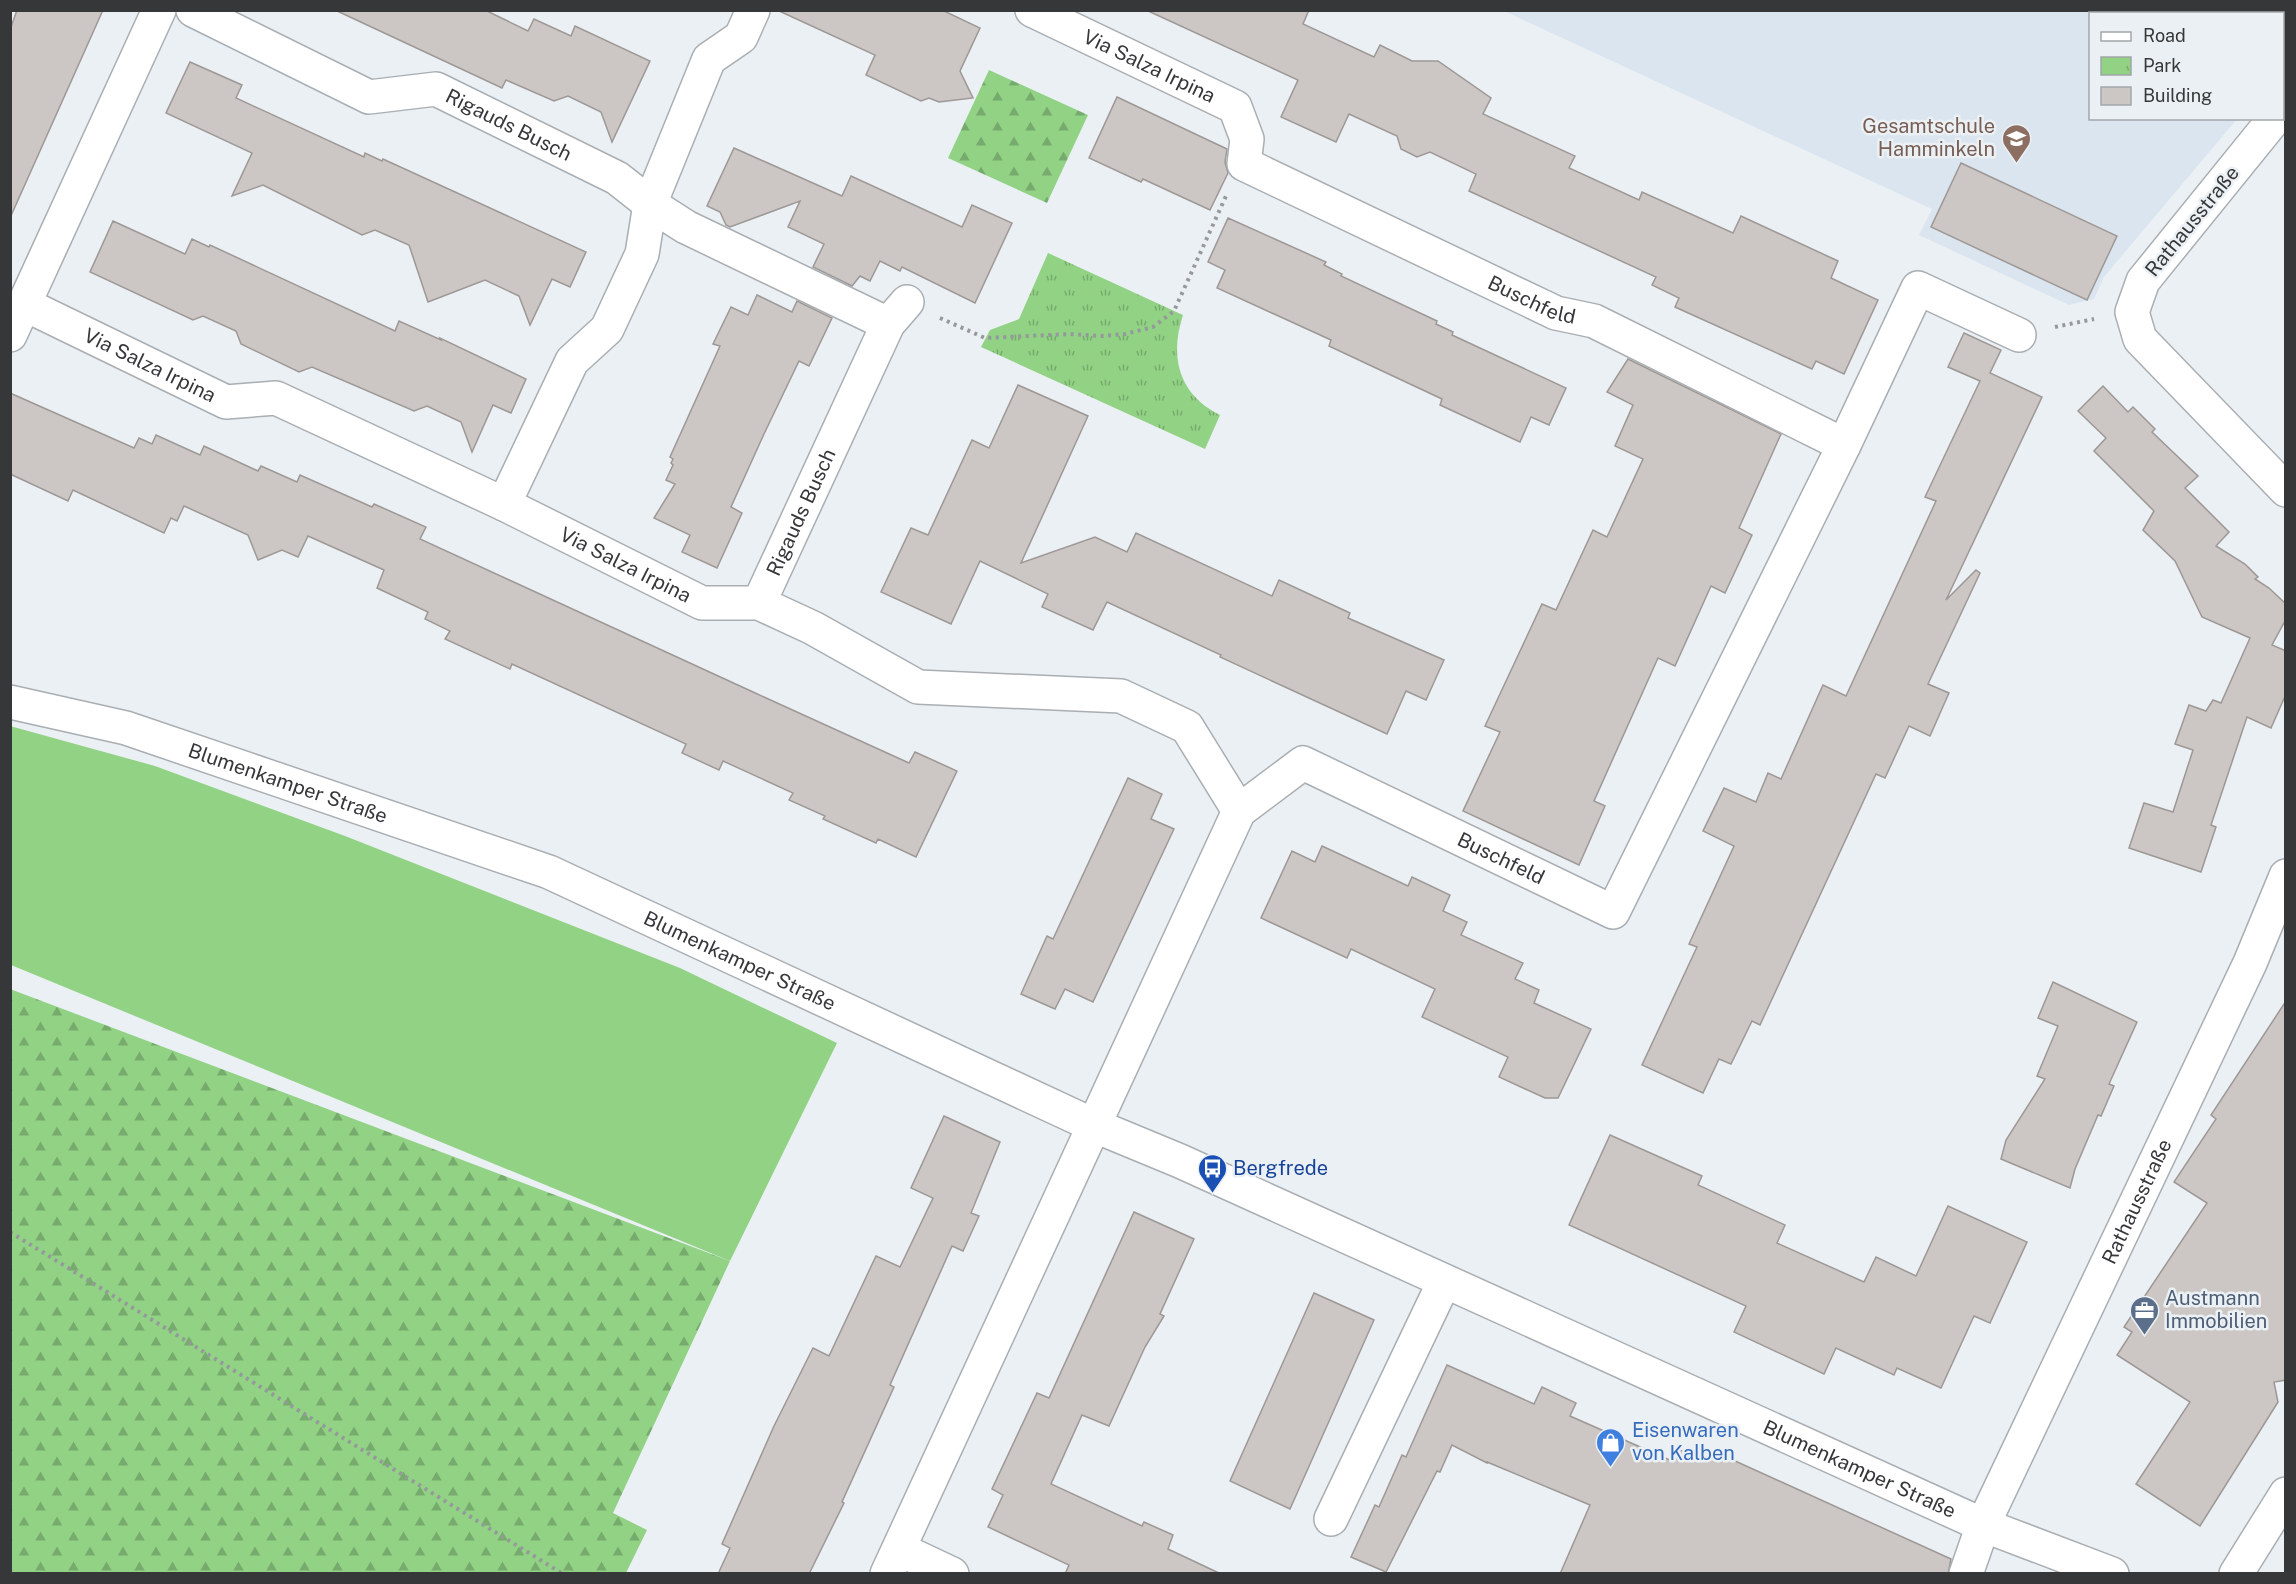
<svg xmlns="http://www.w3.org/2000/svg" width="2296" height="1584" viewBox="0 0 2296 1584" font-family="'Public Sans',sans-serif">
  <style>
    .built { fill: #dbe5ef }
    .grass { fill: #91d284 }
    .forest { fill: url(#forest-firs) }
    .park { fill: url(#park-tufts) }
    .building { fill: #ccc7c4; stroke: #9d9895; stroke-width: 1.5 }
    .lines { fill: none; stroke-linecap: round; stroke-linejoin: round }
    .minor-casing { stroke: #a9aeb2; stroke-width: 36 }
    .path { stroke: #96999c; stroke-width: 4; stroke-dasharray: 3 4.5; stroke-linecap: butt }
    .minor { stroke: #fff; stroke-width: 33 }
    .labels { text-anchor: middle; stroke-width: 5; stroke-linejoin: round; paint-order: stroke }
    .street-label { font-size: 20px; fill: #353738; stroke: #ebf0f4 }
    .education-label { font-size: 20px; fill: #785e54; stroke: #ebf0f4; text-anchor: end }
    .transit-label { font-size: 20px; fill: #164399; stroke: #ebf0f4; text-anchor: start }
    .service-label { font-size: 20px; fill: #4e5e75; stroke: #ebf0f4; text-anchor: start }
    .shop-label { font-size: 20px; fill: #366cbe; stroke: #ebf0f4; text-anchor: start }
  </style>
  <defs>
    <pattern id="forest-firs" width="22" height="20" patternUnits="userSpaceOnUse" patternTransform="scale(1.5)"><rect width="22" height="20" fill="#91d284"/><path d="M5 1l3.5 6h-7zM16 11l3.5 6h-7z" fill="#77ab6d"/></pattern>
    <pattern id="park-tufts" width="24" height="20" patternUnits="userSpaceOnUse" patternTransform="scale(1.5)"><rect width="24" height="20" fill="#91d284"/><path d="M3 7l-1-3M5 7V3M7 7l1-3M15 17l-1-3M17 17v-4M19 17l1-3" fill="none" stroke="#77ab6d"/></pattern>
  </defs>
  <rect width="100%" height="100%" fill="#ebf0f4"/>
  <polygon class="built" points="1504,11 2285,11 2285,60 2283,64 2282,14 2090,14 2090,118 2237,119 2104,277 2094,299 2069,305 1919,235 1932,209"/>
  <polygon class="grass" points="10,726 155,766 345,836 680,968 837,1043 730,1261 11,965"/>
  <g class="forest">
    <polygon points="989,70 1088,115 1047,203 948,158"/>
    <polygon points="10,989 730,1261 613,1513 647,1530 626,1573 11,1573"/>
  </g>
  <path class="park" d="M1048,253l135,62c-14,42 -4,80 37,100l-15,34 -224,-102 9,-17 29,-11z"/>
  <g class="building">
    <polygon points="17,10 103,10 10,218 10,30"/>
    <polygon points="335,10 485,10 528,31 534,19 571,36 575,26 650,61 612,142 601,112 568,96 554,101 506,80 502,88"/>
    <polygon points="777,10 942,10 980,28 960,71 973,98 939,102 929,98 921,101 866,75 875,55"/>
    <polygon points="1146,10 1309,10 1303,24 1374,57 1380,45 1412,61 1438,61 1491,98 1483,114 1575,156 1569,168 1639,200 1642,192 1733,233 1741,216 1838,261 1831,278 1878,300 1844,374 1816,361 1812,369 1675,307 1679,298 1652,285 1656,277 1469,191 1476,174 1430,152 1417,157 1401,149 1397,136 1349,114 1336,142 1281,117 1298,80"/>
    <polygon points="190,62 242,85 236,98 364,157 365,153 382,161 383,159 586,252 570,287 552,279 530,325 519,296 485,280 428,302 409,245 375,230 362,235 263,185 232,196 252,153 166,113"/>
    <polygon points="1117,97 1227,149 1225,162 1228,173 1210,210 1143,179 1141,182 1089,158"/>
    <polygon points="734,148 842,196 851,176 962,227 972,205 1012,223 975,303 902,267 900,271 880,261 870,281 860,276 852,286 813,267 824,244 788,227 800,201 730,227 726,225 720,212 707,206"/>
    <polygon points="1961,163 2117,236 2087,300 1931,227"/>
    <polygon points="1228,218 1326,262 1324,265 1342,274 1341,276 1437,321 1436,324 1453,332 1452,335 1566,388 1549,425 1531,417 1520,442 1440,405 1442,399 1329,346 1331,340 1217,288 1225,270 1208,262"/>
    <polygon points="113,221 185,254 192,239 209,247 210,245 395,331 399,321 441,340 440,338 526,379 511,413 493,405 472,452 461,422 427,406 414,411 312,367 299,372 241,344 236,331 203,316 193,320 90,272"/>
    <polygon points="757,295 792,312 797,301 832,318 809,366 799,361 764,434 731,507 742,513 717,568 682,552 690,535 654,518 675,484 666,480 673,465 671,463 673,459 670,457 720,346 713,344 731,307 748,315"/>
    <polygon points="1964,333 2001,350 1990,373 2042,397 1946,600 1976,570 1980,573 1928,684 1949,693 1930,736 1909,726 1885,778 1876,774 1760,1025 1752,1021 1731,1064 1719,1059 1703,1093 1642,1065 1697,947 1689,944 1734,846 1703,831 1724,788 1756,802 1768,773 1781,779 1823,685 1846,696 1936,501 1925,497 1980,381 1948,367"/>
    <polygon points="1628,359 1781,434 1739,528 1752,535 1725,593 1711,586 1675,666 1658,658 1594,801 1605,806 1579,865 1463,811 1500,732 1485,726 1542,604 1556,610 1593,530 1607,537 1643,459 1615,446 1633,405 1607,392"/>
    <polygon points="1018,385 1088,416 1021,563 1095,537 1127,552 1136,533 1272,596 1279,580 1350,613 1348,618 1444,660 1426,700 1406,691 1387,734 1220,657 1221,655 1107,602 1093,630 1042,607 1048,594 980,561 951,624 881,592 911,528 928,535 972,440 989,448"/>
    <polygon points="2103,386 2128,412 2133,407 2155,429 2152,432 2198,476 2185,488 2229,532 2216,546 2245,564 2258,577 2255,579 2269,588 2286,604 2286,619 2272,645 2286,651 2286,694 2271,728 2247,717 2211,825 2216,827 2201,872 2129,848 2144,803 2173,812 2193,750 2175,744 2189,705 2206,711 2213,700 2221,703 2250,638 2202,617 2175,561 2143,530 2154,511 2094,451 2106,438 2078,411"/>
    <polygon points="10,393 134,448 139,438 152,444 156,435 200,455 204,446 258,471 261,466 297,482 300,475 372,507 374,504 426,527 420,539 753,692 909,763 915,752 957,771 916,857 878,839 876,843 823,819 825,816 789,800 793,793 723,761 719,770 682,753 686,744 512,664 510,669 445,639 450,631 425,619 428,612 377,588 384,570 308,536 298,557 282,550 258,560 248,535 184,506 177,521 171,518 164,533 73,490 68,501 10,474"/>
    <polygon points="1128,778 1162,794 1151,819 1174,829 1093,1002 1065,989 1055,1009 1021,994 1047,936 1053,939"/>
    <polygon points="1322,846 1408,886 1412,877 1450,895 1443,911 1467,922 1461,935 1523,963 1515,979 1539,990 1534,1003 1591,1029 1558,1098 1545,1098 1499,1077 1508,1057 1422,1017 1435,989 1351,949 1347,958 1261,918 1292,851 1315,862"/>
    <polygon points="2053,982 2137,1022 2109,1084 2114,1086 2101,1116 2098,1115 2075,1169 2070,1188 2001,1159 2006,1140 2045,1079 2037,1076 2058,1026 2038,1018"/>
    <polygon points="2286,1001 2286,1380 2274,1382 2278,1402 2200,1526 2136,1484 2190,1402 2117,1355 2132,1332 2124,1327 2207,1203 2174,1182 2216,1119 2211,1115"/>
    <polygon points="944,1116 1000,1142 971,1213 979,1216 963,1251 952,1246 890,1385 894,1387 842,1502 844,1503 809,1574 718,1574 730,1548 722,1544 774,1426 813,1348 829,1356 876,1256 900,1267 933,1198 911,1188"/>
    <polygon points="1610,1135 1702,1176 1698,1185 1785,1225 1777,1243 1864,1282 1876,1257 1916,1276 1948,1206 2027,1242 1990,1323 1974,1316 1941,1388 1897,1368 1894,1375 1836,1348 1824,1374 1734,1332 1746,1306 1569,1225"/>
    <polygon points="1134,1212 1194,1239 1160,1314 1164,1316 1145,1347 1109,1426 1082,1415 1051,1484 1142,1526 1144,1522 1173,1535 1168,1549 1221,1574 1065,1574 1069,1565 988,1527 1003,1495 992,1489 1037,1393 1049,1398"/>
    <polygon points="1314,1293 1374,1320 1290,1509 1230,1481"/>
    <polygon points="1447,1365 1534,1404 1542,1387 1576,1403 1570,1416 1672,1461 1678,1449 1706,1461 1711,1450 1951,1559 1948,1574 1560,1574 1590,1505 1487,1462 1487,1463 1452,1445 1440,1472 1437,1471 1386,1572 1351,1557 1375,1505 1379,1507 1402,1455 1406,1457"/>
  </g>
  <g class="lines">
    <defs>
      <g id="minor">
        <path id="s1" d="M193,10l176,87 67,-8 181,89 33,26 36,23 202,97"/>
        <path id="s2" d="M1032,10l203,97 12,32 -3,25 312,149 38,8 250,124"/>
        <polyline points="2275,118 2143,281 2132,312 2140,339 2286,490"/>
        <path id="s3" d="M24,304l202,98 50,-4 228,106 198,99h57l54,25 105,59 203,9 66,31 52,84"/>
        <polyline points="10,335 159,10"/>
        <polyline points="504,504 572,361 607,329 642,254 650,204 709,59 741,37 753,10"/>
        <path id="s4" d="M759,603l129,-279 19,-22"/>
        <path id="s5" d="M10,702l116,26 423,144 544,253 87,36 803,364 129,49"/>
        <polyline points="1331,1519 1444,1282"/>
        <polyline points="899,1549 952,1574"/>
        <path id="s6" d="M887,1574l352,-763 64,-48 310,149 231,-467 74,-157 101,47"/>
        <path id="s7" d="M1966,1574l17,-49 267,-562 36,-87"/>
        <polyline points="2236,1574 2286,1494"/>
      </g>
    </defs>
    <use href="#minor" class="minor-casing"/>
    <g class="path">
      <polyline points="2094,10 2097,14"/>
      <polyline points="940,318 985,338 1070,334 1101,336 1125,334 1153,327 1174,311 1226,196"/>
      <polyline points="2055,327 2094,319"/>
      <polyline points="10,1232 563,1574"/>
    </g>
    <use href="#minor" class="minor"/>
  </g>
  <defs>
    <symbol id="school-pin" viewBox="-11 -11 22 30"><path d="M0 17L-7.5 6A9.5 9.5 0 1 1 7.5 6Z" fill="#8d6e63" stroke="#ebf0f4"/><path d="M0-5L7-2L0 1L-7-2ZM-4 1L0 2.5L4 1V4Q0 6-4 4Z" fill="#fff"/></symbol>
    <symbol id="bus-pin" viewBox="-11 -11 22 30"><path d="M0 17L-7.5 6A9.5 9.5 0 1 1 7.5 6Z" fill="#1a4fb4" stroke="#ebf0f4"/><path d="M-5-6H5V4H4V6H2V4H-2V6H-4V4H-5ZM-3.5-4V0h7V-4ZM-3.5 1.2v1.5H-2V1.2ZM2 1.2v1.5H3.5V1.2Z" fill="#fff"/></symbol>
    <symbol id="office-pin" viewBox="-11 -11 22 30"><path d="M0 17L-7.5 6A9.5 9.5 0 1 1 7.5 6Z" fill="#5c6f8a" stroke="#ebf0f4"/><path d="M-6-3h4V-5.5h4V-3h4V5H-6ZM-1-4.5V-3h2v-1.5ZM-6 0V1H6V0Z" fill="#fff"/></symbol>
    <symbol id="shop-pin" viewBox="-11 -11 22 30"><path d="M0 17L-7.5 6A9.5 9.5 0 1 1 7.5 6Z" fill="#3f7fe0" stroke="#ebf0f4"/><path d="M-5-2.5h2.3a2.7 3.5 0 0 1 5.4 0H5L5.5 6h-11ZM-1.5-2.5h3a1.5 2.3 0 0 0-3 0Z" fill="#fff"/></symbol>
  </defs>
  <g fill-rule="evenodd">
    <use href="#school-pin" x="2000" y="122" width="33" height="45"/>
    <use href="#bus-pin" x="1196" y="1152" width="33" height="45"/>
    <use href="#office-pin" x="2128" y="1294" width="33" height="45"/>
    <use href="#shop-pin" x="1594" y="1426" width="33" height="45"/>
  </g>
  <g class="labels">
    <g class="street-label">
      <text dy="7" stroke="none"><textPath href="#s2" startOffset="130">Via Salza Irpina</textPath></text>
      <text dy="7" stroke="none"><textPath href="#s1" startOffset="345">Rigauds Busch</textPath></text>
      <text transform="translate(2192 221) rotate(-51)" y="7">Rathausstraße</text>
      <text dy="7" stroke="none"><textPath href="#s2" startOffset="603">Buschfeld</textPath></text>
      <text dy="7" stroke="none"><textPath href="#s3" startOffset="140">Via Salza Irpina</textPath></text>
      <text dy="7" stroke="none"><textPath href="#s4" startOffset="100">Rigauds Busch</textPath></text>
      <text dy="7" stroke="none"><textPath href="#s3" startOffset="662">Via Salza Irpina</textPath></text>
      <text dy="7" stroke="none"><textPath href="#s5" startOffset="290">Blumenkamper Straße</textPath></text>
      <text dy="7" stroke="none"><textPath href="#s6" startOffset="1140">Buschfeld</textPath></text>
      <text dy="7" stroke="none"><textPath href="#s5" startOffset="776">Blumenkamper Straße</textPath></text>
      <text dy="7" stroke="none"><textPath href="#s7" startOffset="410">Rathausstraße</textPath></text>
      <text dy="7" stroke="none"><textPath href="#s5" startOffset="2006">Blumenkamper Straße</textPath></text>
    </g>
    <g class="education-label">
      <text x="1995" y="133">Gesamtschule<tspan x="1995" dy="23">Hamminkeln</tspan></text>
    </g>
    <g class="transit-label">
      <text x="1233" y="1175">Bergfrede</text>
    </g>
    <g class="service-label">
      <text x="2165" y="1305">Austmann<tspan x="2165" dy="23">Immobilien</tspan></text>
    </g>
    <g class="shop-label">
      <text x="1632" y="1437">Eisenwaren<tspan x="1632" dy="23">von Kalben</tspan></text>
    </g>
  </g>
  <rect width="2296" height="1584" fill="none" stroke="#353738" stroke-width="24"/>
  <rect x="2089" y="12" width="195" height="108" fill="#ebf0f4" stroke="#a2a6a9" stroke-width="1.5"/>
  <rect x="2101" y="32" width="30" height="9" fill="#ffffff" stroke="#a2a6a9" stroke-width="1.5"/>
  <text x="2143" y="42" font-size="18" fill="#353738">Road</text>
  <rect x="2101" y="57" width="30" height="18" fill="url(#park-tufts)" stroke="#a2a6a9" stroke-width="1.5"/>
  <text x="2143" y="72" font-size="18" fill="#353738">Park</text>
  <rect x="2101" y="87" width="30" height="18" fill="#ccc7c4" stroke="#a2a6a9" stroke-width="1.5"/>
  <text x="2143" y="102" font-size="18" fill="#353738">Building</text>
</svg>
